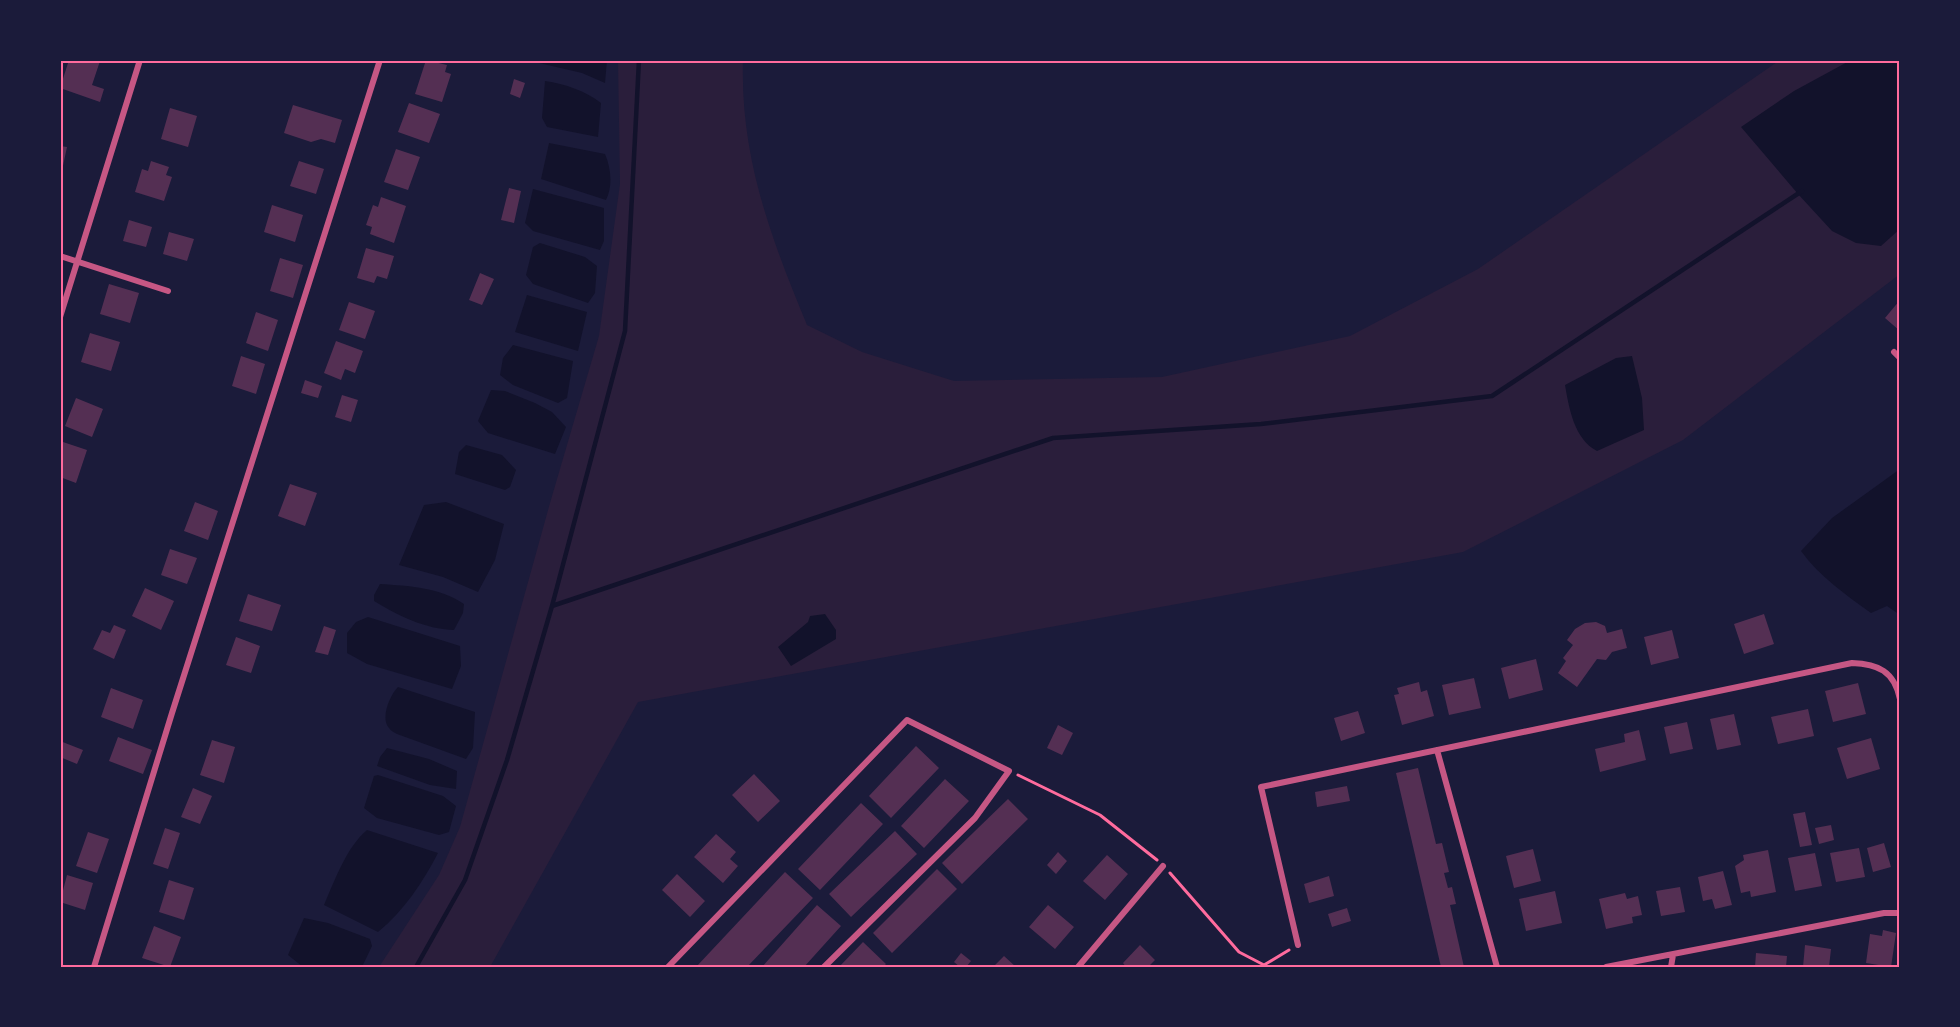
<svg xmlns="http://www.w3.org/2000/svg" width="1960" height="1027" font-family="'IBM Plex Sans',sans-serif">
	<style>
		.green { fill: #2a1e3b }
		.water { fill: #12122b }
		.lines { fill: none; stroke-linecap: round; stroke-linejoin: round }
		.stream { stroke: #12122b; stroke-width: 4.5 }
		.building { fill: #542f53 }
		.path { stroke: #ff6b9d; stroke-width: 3 }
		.minor { stroke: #c65784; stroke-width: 6 }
		.neatline { fill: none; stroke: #ff6b9d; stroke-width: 2 }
	</style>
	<rect width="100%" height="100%" fill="#1b1b3a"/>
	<path class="green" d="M618,60H743C740,157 771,238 807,325L862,352L954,381L1162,377L1350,336L1478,269L1780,60H1900V274L1683,440L1463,552L638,702L490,967H379L439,875L460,827L550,503L599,336L620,184Z"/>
	<path class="water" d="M540,60H607L605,83L582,73L539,63Z
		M1851,60H1900V229L1881,246L1856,243L1832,231L1798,194L1741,127L1794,91Z
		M545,81C565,84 586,91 601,103L598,137L547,127L542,118Z
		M549,143L605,154C611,168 613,186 606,200L541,179Z
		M533,189L604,208V241L600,250L533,231L525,223Z
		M540,243L585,257L597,266L595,293L588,303L533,284L526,275L533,247Z
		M527,295L587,312L578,351L515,332Z
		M513,345L573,361L567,398L558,403L513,385L500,375L503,358Z
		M1632,356L1642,398L1644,430L1597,451C1574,439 1569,408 1565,385L1616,358Z
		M491,390L505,391L535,403L552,412L566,427L555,454L488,433L478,421Z
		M466,445L502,455L516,470L510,487L505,490L455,474L459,452Z
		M1900,469V615L1887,606L1871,613C1846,595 1820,577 1801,551L1832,518Z
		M446,502L504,524L495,560L478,592L443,577L399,565L424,505Z
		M380,584C409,586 439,587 464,604L463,613L454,630C425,629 399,616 374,601V595Z
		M825,614L836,630V639L791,666L778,647L808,622L810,616Z
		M368,617L460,646L461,666L452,689L367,664L347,653V633L356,622Z
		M398,687L475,712L473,748L466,759L397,734C394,732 391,731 389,728C380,718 390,695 398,687Z
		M387,748L429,759L457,771L456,789L430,785L377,766L380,757Z
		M378,775L443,796L456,806L449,832L439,835L377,818L364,808L374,776Z
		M367,830L438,853C423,882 403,912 378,932L324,905C335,880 346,848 367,830Z
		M304,918L328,923L370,939L372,946L362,967H303L288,955Z"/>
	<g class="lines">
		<path class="stream" d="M552,606L1053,438L1261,424L1492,396L1802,191
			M416,967L465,880L507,760L552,606L625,331L639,60"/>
	</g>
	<path class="building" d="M69,60L100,61L92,85L104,89L100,102L60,88Z
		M426,60L447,65L445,72L451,74L442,102L415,94Z
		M514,79L525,83L520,98L510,94Z
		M409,103L440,114L429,143L398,132Z
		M293,105L342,120L335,143L321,139L311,142L284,133Z
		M170,108L197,116L188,147L161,139Z
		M60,146L67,147L61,175H60Z
		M396,149L420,157L408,190L384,182Z
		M151,161L169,167L166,175L172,177L164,201L135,192L142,169L148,171Z
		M299,161L324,169L316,194L290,186Z
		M509,188L521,191L514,223L501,220Z
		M381,197L406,206L394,243L370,234L372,227L366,225L373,205L378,207Z
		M272,205L303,215L295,242L264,232Z
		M129,220L152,227L146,247L123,241Z
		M169,232L194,239L187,261L163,254Z
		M366,248L394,256L387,279L377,276L374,283L357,278Z
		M280,258L303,265L293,298L270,291Z
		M480,273L494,279L482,305L469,300Z
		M109,284L139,293L130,323L100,314Z
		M1900,300V331L1885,318Z
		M349,302L375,311L365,339L339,330Z
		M256,312L278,320L268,351L246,343Z
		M90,333L120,342L111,371L81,362Z
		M336,341L363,351L355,373L345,369L341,380L324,373Z
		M241,356L265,364L256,394L232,386Z
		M305,380L322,386L318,398L301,393Z
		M342,395L358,400L351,422L335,417Z
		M76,398L103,409L92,437L65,426Z
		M60,441L87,450L76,483L60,477Z
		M290,484L317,493L305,526L278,516Z
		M195,502L218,511L208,540L184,531Z
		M170,549L197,558L187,584L161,575Z
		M145,588L174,601L161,630L132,616Z
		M248,594L281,605L272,631L239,621Z
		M1764,614L1774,644L1744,654L1734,624Z
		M1596,622L1605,626L1607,633L1622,629L1627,648L1612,652L1606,660L1597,659L1577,687L1558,673L1566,661L1563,658L1573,645L1567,640L1575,629L1585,623Z
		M114,625L126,630L114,659L93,649L102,630L110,633Z
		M324,626L336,630L328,655L315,652Z
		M1672,630L1679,658L1651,665L1644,637Z
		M236,637L260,646L251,673L226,665Z
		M1536,659L1543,690L1509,699L1501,668Z
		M1474,678L1481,708L1449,715L1442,685Z
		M1419,682L1421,692L1427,690L1434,716L1402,725L1394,695L1399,694L1397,688Z
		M1858,683L1866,714L1833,722L1825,691Z
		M111,688L143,700L133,729L101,717Z
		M1808,709L1814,736L1778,744L1771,717Z
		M1358,711L1365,733L1341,741L1334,718Z
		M1734,714L1741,745L1717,750L1710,719Z
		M1687,722L1693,749L1670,754L1664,727Z
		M1058,725L1073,733L1062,755L1047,748Z
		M1639,730L1646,760L1600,772L1595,749L1625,742L1624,734Z
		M118,737L152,750L143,774L109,761Z
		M1871,738L1880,769L1847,779L1837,748Z
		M212,740L235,747L224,783L200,775Z
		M60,741L83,750L77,764L60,757Z
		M916,746L939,768L891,818L869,796Z
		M1418,768L1436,844L1442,843L1449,872L1444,873L1448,888L1452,887L1456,904L1450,905L1464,967H1441L1396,773Z
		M754,774L780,801L758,822L732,795Z
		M945,779L969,801L924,848L901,826Z
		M1347,786L1350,801L1317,807L1315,792Z
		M193,788L212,796L200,824L181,817Z
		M1008,799L1028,819L962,884L942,863Z
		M861,803L883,824L820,890L798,869Z
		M1805,812L1812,845L1800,847L1793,814Z
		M1831,825L1834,840L1819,844L1815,828Z
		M165,828L180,833L168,869L153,864Z
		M895,831L917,854L851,917L829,894Z
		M88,832L109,839L97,873L76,866Z
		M716,834L736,852L730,859L738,866L723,883L694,857Z
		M1884,843L1891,867L1873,872L1867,848Z
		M1859,848L1865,877L1836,882L1830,853Z
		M1533,849L1541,881L1514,888L1506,856Z
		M1768,850L1776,892L1751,897L1750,891L1741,893L1735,866L1744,860L1743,855Z
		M1058,852L1067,861L1056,874L1047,865Z
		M1815,853L1822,886L1795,891L1788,858Z
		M1107,855L1128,874L1105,900L1083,881Z
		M937,869L957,889L892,953L873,933Z
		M1723,871L1732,905L1715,909L1712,899L1703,901L1698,877Z
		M785,872L813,898L747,967H696Z
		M677,874L705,901L690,917L662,890Z
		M67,875L93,883L85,910L60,902Z
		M1329,876L1334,896L1309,903L1304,884Z
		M169,880L194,888L184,920L159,912Z
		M1680,887L1685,912L1661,916L1656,891Z
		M1555,891L1562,923L1526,931L1519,899Z
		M1625,893L1627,899L1638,896L1642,915L1632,917L1633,923L1606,929L1599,899Z
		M817,905L841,926L804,967H762Z
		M1048,905L1074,927L1055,949L1029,927Z
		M1347,908L1351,921L1332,927L1328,914Z
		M154,926L181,937L170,967L142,958Z
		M1883,930L1896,933L1891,967L1866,963L1870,934L1882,936Z
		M863,942L886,964L883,967H839Z
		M1140,945L1155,960L1148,967H1126L1123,963Z
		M1805,945L1831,949L1829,967H1803Z
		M961,953L971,961L966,967H960L954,962Z
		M1756,953L1787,956L1786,967H1755Z
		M1004,956L1016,967H993Z"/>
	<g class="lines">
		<path class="path" d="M1018,775L1100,815L1157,860
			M1170,873L1239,952L1264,965L1289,950"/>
		<path class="minor" d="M60,256L168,291
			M60,317L140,60
			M1894,352L1900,358
			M1437,750L1497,967
			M1298,945L1261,787L1852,663C1878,664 1894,671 1900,699
			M94,967L172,713L380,60
			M668,967L907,720L1009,771L975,818L824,967
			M1078,967L1163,866
			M1606,967L1884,913H1900
			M1671,967L1673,955"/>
	</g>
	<rect width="1960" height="1027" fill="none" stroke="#1b1b3a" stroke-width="123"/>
	<rect x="62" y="62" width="1836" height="904" class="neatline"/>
</svg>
